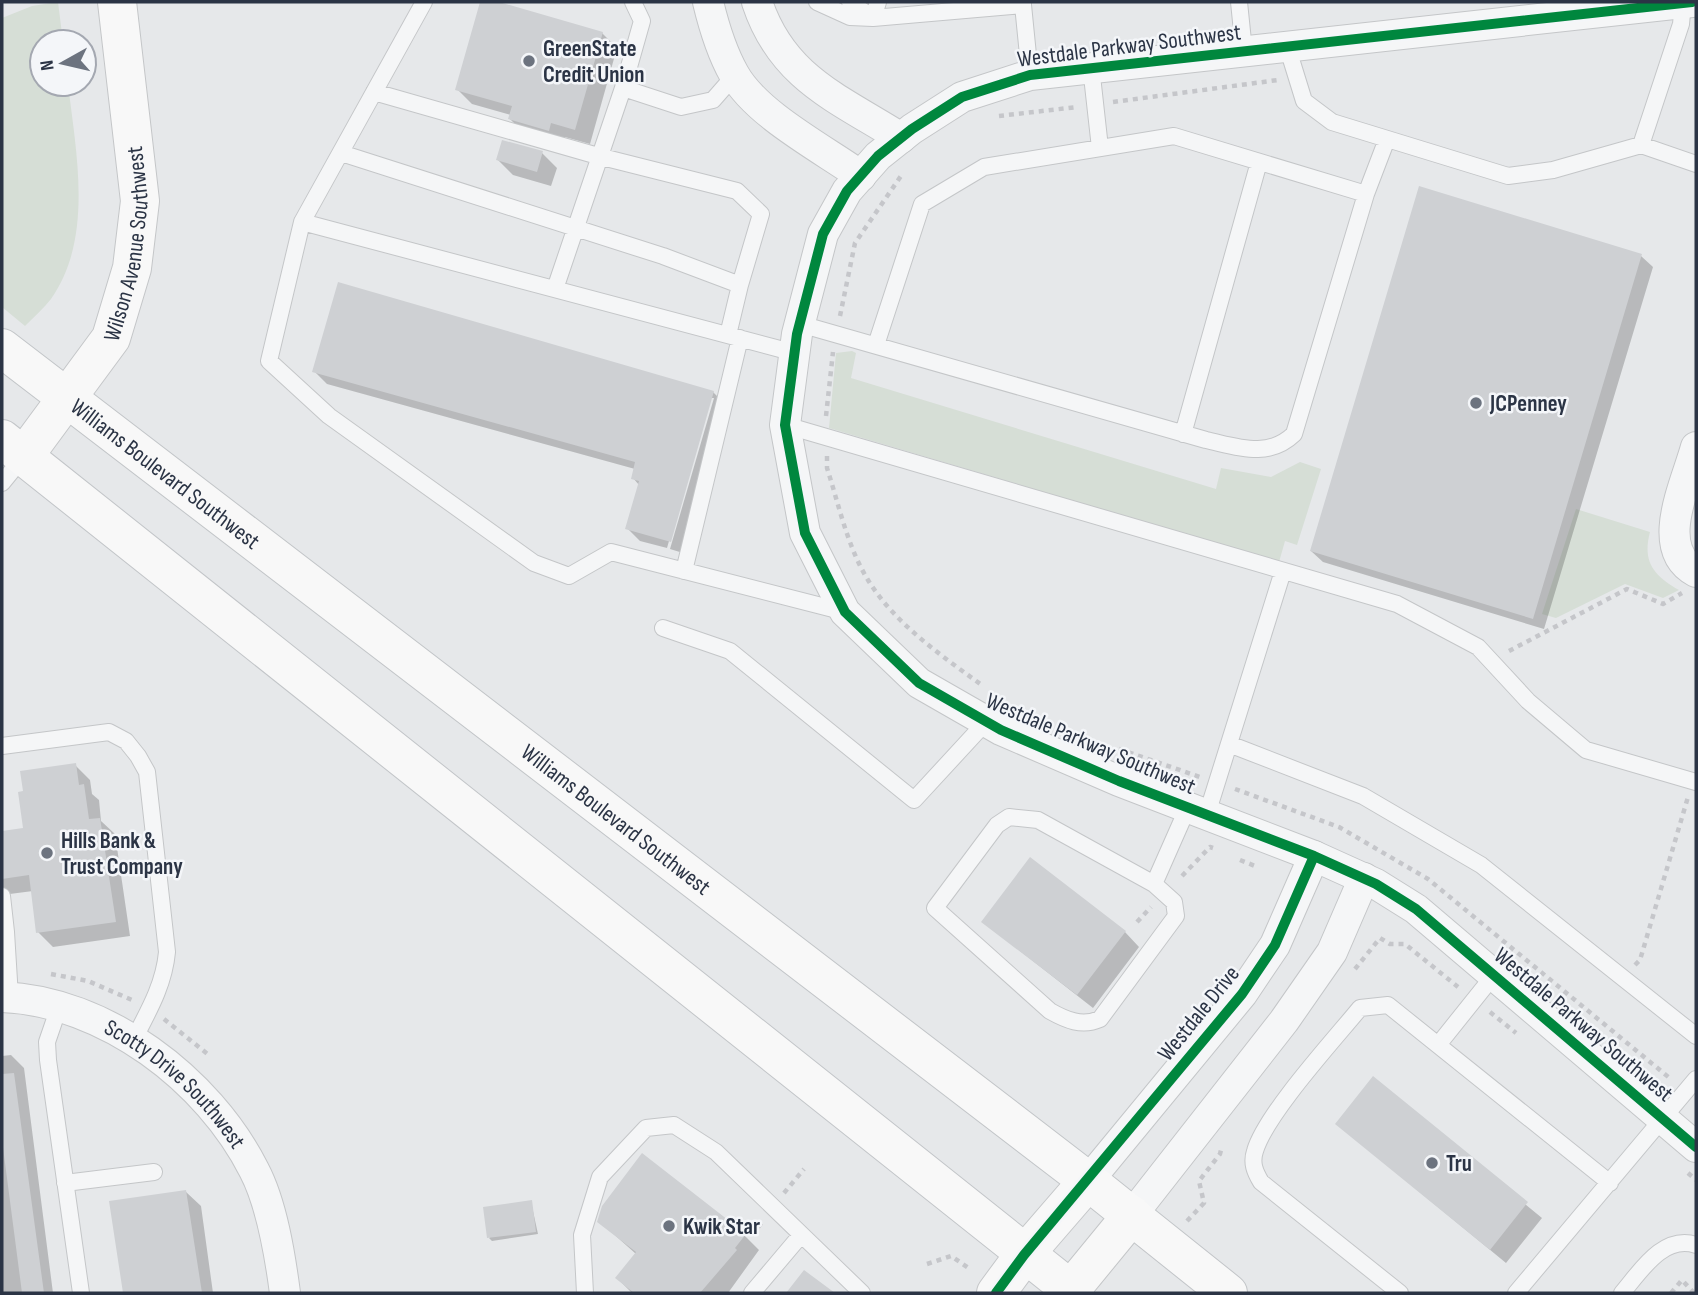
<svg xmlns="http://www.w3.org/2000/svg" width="1698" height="1295" font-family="'Sofia Sans Condensed',sans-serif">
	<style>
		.green { fill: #d6ded6 }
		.shadow { fill: #0003 }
		.building { fill: #ced0d3 }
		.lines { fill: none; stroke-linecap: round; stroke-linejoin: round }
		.lane-casing { stroke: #c4c6c8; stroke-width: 18 }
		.street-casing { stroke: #c4c6c8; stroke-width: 32 }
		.secondary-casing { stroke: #c4c6c8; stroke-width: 40 }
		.primary-casing { stroke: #c2c5c8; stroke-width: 40 }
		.path { stroke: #c5c6ca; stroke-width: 4.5; stroke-dasharray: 5 5; stroke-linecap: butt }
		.lane { stroke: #f5f6f7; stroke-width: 16 }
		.street { stroke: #f5f6f7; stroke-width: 30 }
		.secondary { stroke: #f8f8f8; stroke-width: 38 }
		.primary { stroke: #f8f8f8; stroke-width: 38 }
		.cycleway-casing { stroke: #f4f6f9; stroke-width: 15 }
		.cycleway { stroke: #00873e; stroke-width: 10 }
		.poi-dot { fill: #6c737f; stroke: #f4f6f9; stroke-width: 2.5 }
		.labels { text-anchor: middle; stroke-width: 5; stroke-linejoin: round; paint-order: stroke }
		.street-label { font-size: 23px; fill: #2b3445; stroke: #f4f6f9 }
		.poi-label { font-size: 23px; font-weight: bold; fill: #2b3445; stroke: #f4f6f9; text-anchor: start }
	</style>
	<rect width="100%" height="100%" fill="#e6e8ea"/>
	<path class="green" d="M58,2L63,42H42V84H68C76,152 94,238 51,299C44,308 34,317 25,326L2,307V18L32,6Z
		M852,351L856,353L851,378L1216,489L1221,468L1271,477L1300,462L1321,469L1297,545L1285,541L1279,562L829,428L836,353Z
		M1576,509L1650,532C1642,562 1654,576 1679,590L1663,598L1625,584L1556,618L1542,614Z"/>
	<path class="shadow" d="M482,2H493L602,33L617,48L590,144L565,137L563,145L525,134L510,119L511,115L472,104L457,89Z
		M542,153L557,168L551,186L513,175L498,160Z
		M1421,189L1641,256L1653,267L1544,629L1323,562L1311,551Z
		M314,371L713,392L726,405L683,553L670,549L714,398H710L667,548L640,541L627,528L639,485L633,478L635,469L327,384Z
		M75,765L90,780L92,794L99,800L101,821L115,834L130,936L53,947L38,932L33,891L2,895V833L25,830Z
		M983,922L1125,932L1139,947L1093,1008Z
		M11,1055L24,1068L53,1293H2V1056Z
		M1373,1079L1542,1218L1506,1263L1337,1124Z
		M186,1192L201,1206L213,1293H124L111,1202Z
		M531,1202L538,1234L492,1241L489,1238Z
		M599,1221L745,1236L759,1250L728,1293H632L617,1278L636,1254Z"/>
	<path class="building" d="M480,2H499L603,32L575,130L551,123L549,131L508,119L512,106L455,90Z
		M502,140L543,151L537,172L496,160Z
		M1419,186L1642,254L1533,619L1310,551Z
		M338,282L714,391L671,542L625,529L639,481L631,479L635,462L312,372Z
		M76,763L79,785L84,784L89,819L100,818L116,922L36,933L29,875L2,879V831L23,828L18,792L23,791L20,771Z
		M1030,857L1126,931L1077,995L981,922Z
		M14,1073L44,1293H22L2,1140V1074Z
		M1373,1076L1528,1202L1490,1250L1335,1124Z
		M642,1153L746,1234L735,1248L737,1250L700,1293H634L615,1278L636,1252L597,1222L602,1206Z
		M186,1190L202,1293H123L109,1201Z
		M532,1200L536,1232L487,1238L483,1207Z
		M804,1270L835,1293H786Z"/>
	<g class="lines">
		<defs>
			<path id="lane" d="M424,2L302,222L269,361L329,416L534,563L569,576L611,552L845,612
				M633,2L642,21L623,88L681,107L713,100L734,76
				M817,2L850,17L873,18
				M850,2L873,18
				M878,2L873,18L1023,5V2
				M1239,2L1244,51
				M1023,5L1030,75
				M1287,46L1304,101L1332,122L1508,176L1553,170L1641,145L1696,164
				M1091,67L1100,148
				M374,92L598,156L737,191L761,214L740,285
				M1641,145L1681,24L1683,3
				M341,153L663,256L740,285L728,335
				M1366,194L1387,139
				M302,222L795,353
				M555,289L623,88
				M800,324L1206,440C1238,447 1268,459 1294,434L1366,194L1174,136L984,167L922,204L876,345
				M785,425L1397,604L1478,647L1528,701L1586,750L1696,782
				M1183,434L1259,162
				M2,483L24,456
				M684,571L740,338
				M663,628L730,651L914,800L985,723
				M1229,744L1363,796L1481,865L1696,1036
				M2,746L109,732L126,741L138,756L147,772L167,952C164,985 148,1012 133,1041
				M1207,814L1283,571
				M1154,884L1038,820L1009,817L997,825L935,908L1050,1011C1066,1020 1082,1027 1100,1019L1176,916L1174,902L1154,884L1188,807
				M2,896L6,932
				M2,924L6,932L10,997
				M59,1007L47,1042L48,1060L81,1293
				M1438,1045L1494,975
				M65,1183L154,1172
				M585,1293L582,1235L600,1177L646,1128L674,1125L716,1152L862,1293
				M752,1293L801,1235
				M1400,1293L1261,1182C1255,1172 1251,1163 1255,1151C1266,1114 1333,1041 1360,1008L1388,1005L1610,1183
				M1516,1293L1696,1079
				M1622,1293C1640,1272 1663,1234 1696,1245"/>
			<g id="street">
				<path d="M708,2C714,27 721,51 734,74C756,114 823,149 861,176"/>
				<path d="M757,2C782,78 838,98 901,138"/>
				<path d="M1692,2L1030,75L962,97L912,129L878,156L847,191L823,234L797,334L785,425L805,533L845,612L919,683L1001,730L1119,781L1314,856L1376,884L1416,909L1696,1147"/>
				<path d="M1696,447C1686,484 1653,549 1696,572"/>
				<path id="s1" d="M2,997C105,1001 208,1079 254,1170C272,1204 280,1255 285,1293"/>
				<path d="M1088,1181L1242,994L1275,945L1314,856"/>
				<path d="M1132,1215L1284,1021L1332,952L1364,878"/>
			</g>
			<g id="secondary">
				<path id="s2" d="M24,456L111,338L132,268L140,201L117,2"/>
				<path d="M996,1293L1024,1255L1088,1181"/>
				<path d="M1068,1293L1132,1215"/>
			</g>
			<g id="primary">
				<path id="s3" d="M2,348L1088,1181L1228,1293"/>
				<path d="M2,439L1075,1293"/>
			</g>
		</defs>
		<use href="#lane" class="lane-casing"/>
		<use href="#street" class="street-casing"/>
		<use href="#secondary" class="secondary-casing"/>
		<use href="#primary" class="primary-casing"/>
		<path class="path" d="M1113,102L1278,80
			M999,116L1077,107
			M840,316L855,243L903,173
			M826,416L833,352
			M827,456V468C839,505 847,546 868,580C895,624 942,656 983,686
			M1509,651L1627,589L1663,604L1682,593
			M1119,749L1200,777
			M1235,789L1339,827L1428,879L1672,1080
			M1240,860L1255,866
			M1182,876L1210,847L1213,848
			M1137,922L1151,907
			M1635,965L1640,960L1688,797
			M1355,969L1380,938L1390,944H1405L1458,987
			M51,974L88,981L132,1000
			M1490,1012L1516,1033
			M164,1019L210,1056
			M1688,1173L1696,1180
			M784,1193L804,1169
			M1187,1221L1204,1203L1199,1181L1220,1154L1222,1146
			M752,1235L762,1222
			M927,1264L951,1256L970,1269
			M1671,1293L1682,1280L1694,1293"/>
		<use href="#lane" class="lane"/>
		<use href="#street" class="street"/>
		<use href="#secondary" class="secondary"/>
		<use href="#primary" class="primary"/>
		<defs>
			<path id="cycleway" d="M1692,2L1030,75L962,97L912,129L878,156L847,191L823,234L797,334L785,425L805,533L845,612L919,683L1001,730L1119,781L1314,856L1376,884L1416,909L1696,1147
				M996,1293L1024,1255L1242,994L1275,945L1314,856"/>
		</defs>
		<use href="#cycleway" class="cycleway-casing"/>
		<use href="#cycleway" class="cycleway"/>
	</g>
	<g class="poi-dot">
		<circle cx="529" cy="61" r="7"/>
		<circle cx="1476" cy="403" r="7"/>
		<circle cx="47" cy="853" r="7"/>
		<circle cx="1432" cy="1163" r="7"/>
		<circle cx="669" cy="1226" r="7"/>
	</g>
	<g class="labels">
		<g class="street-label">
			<text transform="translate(1129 45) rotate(-7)" y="8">Westdale Parkway Southwest</text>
			<text dy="8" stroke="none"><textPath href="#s2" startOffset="243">Wilson Avenue Southwest</textPath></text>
			<text dy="8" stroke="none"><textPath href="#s3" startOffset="206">Williams Boulevard Southwest</textPath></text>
			<text transform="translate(1091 743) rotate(23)" y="8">Westdale Parkway Southwest</text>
			<text dy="8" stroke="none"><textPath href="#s3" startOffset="774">Williams Boulevard Southwest</textPath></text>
			<text transform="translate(1198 1013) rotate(-51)" y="8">Westdale Drive</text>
			<text transform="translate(1584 1024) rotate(40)" y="8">Westdale Parkway Southwest</text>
			<text dy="8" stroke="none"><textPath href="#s1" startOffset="200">Scotty Drive Southwest</textPath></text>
		</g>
		<g class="poi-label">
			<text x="543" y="56">GreenState<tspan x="543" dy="26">Credit Union</tspan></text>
			<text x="1490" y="411">JCPenney</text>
			<text x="61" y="848">Hills Bank &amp;<tspan x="61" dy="26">Trust Company</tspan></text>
			<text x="1446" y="1171">Tru</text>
			<text x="683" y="1234">Kwik Star</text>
		</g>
	</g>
	<rect width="1698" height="1295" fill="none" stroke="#2b3445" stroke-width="7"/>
	<g transform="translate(63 63) rotate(262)"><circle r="33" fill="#f4f6f9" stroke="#a4a8b1" stroke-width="2"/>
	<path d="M0-5L12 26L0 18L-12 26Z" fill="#6c737f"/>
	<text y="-10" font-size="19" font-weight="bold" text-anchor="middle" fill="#2b3445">N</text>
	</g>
</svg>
